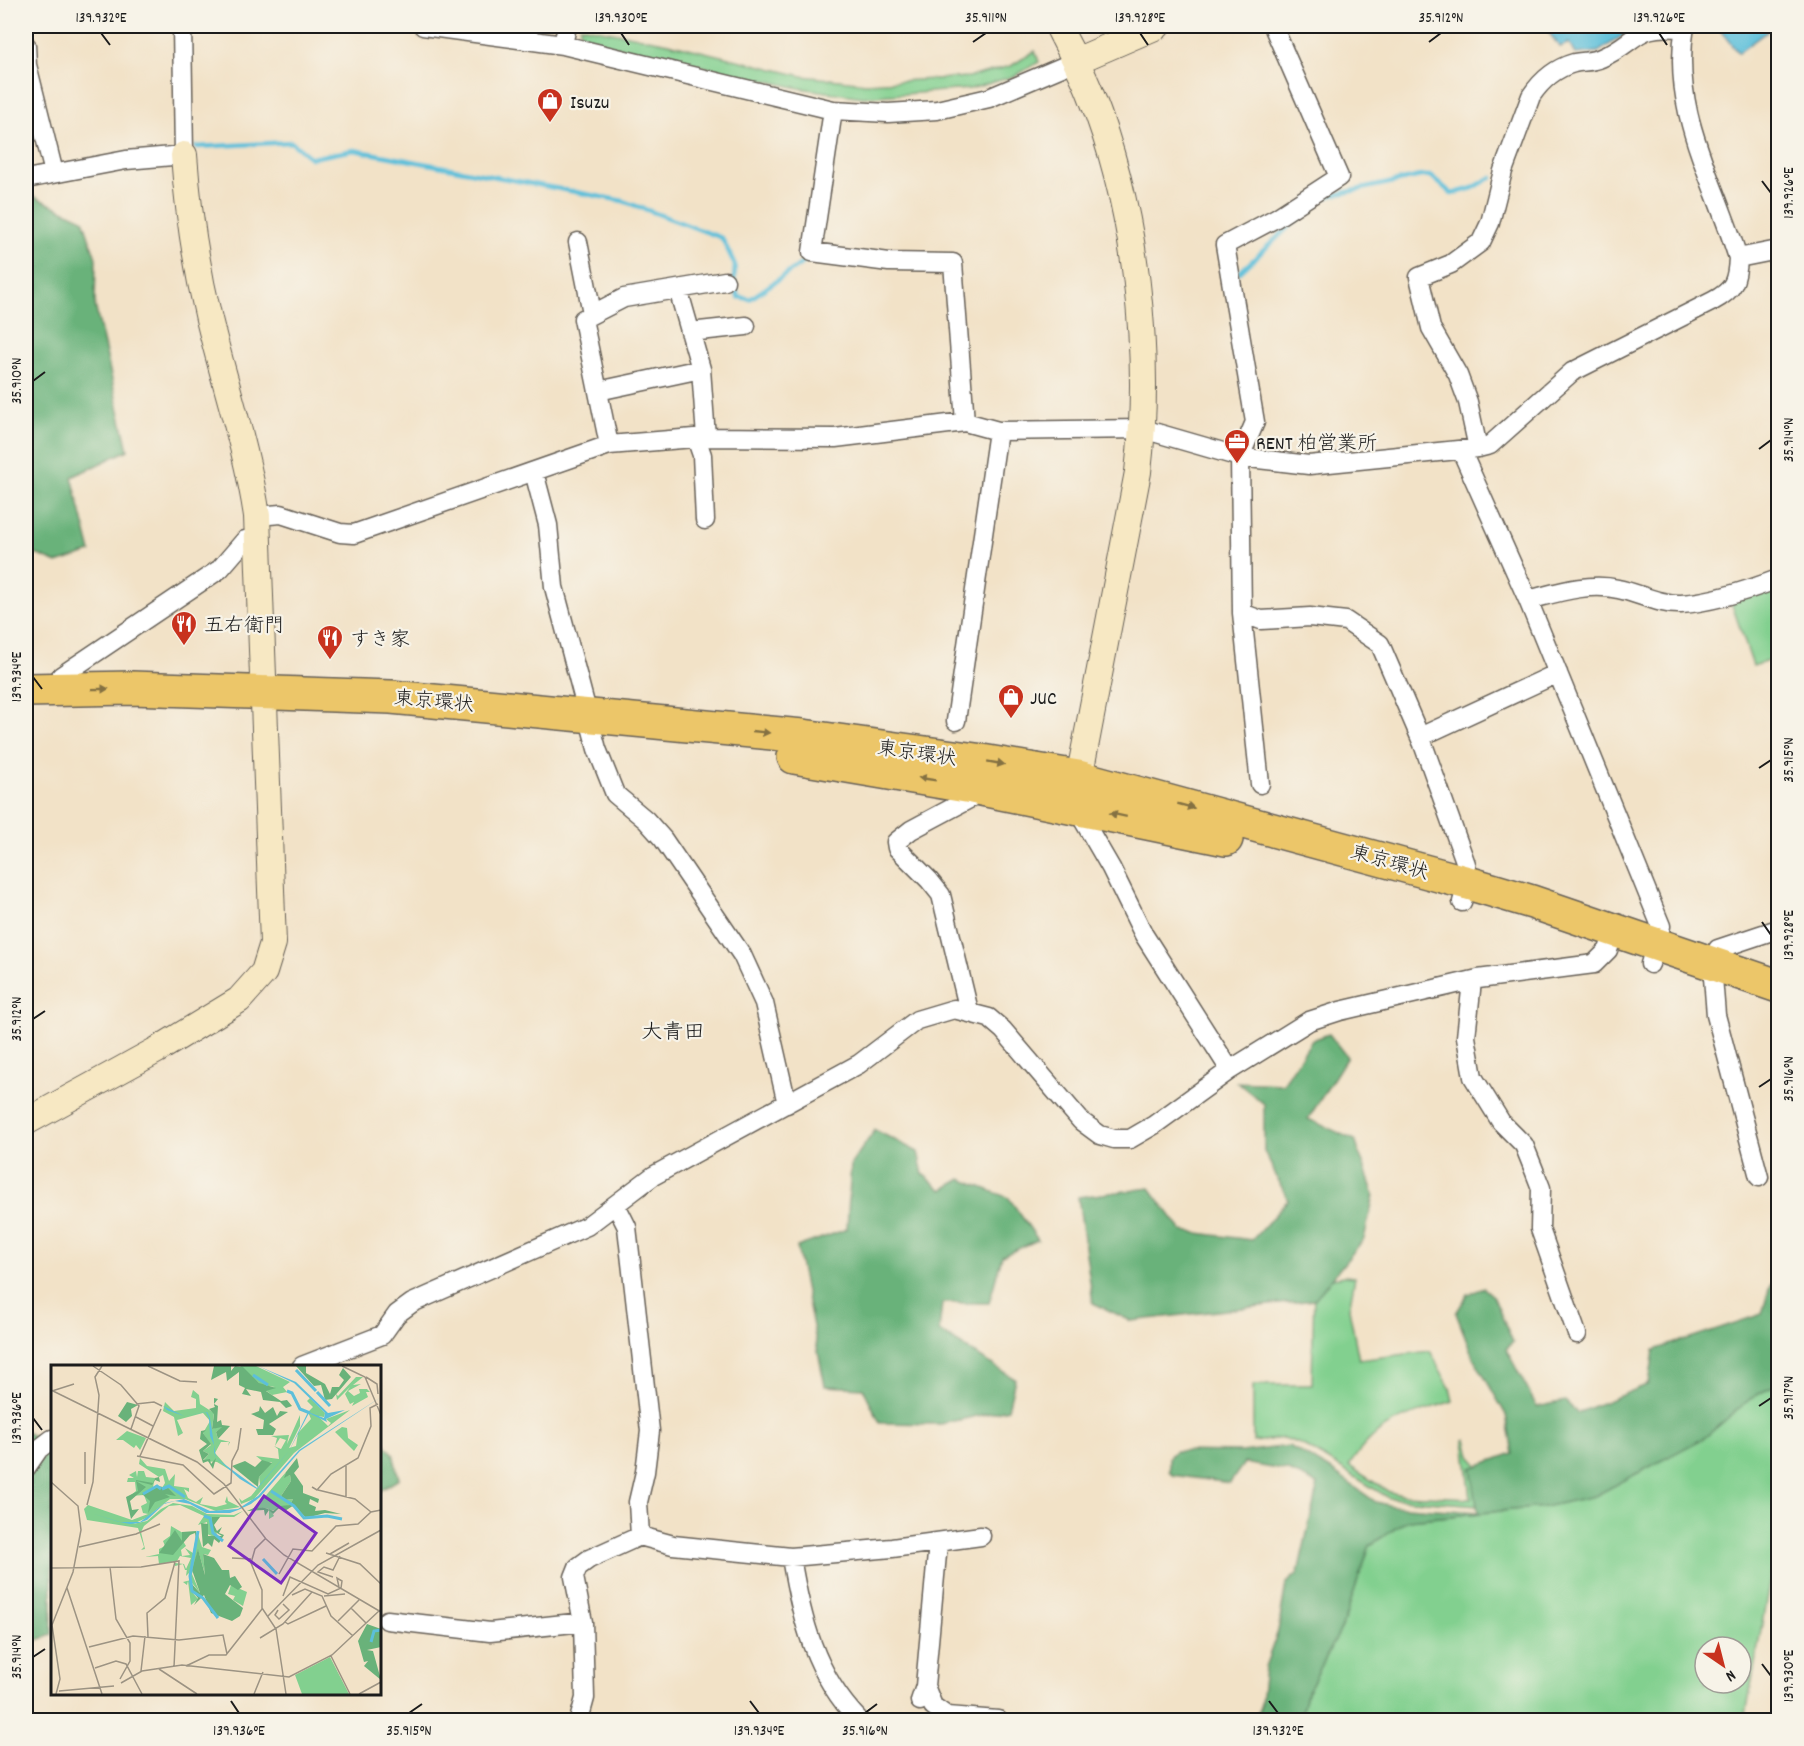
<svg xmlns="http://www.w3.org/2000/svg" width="1804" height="1746" font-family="Dekko,'Klee One',sans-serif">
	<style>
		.green { fill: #82d08f; stroke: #4f7656; stroke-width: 1.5; fill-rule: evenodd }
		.forest { fill: #69b27a; stroke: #42674b; stroke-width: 1.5 }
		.water { fill: #5cbfda; stroke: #3c6e7b; stroke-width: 1.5 }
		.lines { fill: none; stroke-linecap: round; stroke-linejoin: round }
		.stream { stroke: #5cbfda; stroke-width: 4.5 }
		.street-casing { stroke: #676158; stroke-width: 21 }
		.secondary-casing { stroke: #676158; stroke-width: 28 }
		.highway-casing { stroke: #676158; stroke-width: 36 }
		.street { stroke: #fff; stroke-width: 18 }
		.secondary { stroke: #f7e8c3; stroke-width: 26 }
		.highway { stroke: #ecc669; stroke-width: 33 }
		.oneway { fill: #847142 }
		.ticks { fill: none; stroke: #1c1c1c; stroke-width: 2 }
		.labels { text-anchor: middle; stroke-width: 4.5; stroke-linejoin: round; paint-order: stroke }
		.poi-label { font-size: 20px; fill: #1c1c1c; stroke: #f7f3e8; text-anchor: start }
		.street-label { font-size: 20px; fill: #1c1c1c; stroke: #f7f3e8 }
		.neighbourhood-label { font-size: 21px; fill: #1c1c1c; stroke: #f7f3e8 }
		.inset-river { fill: none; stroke: #5cbfda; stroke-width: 3 }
		.inset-road { fill: none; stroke: #9c9383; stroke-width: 1.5 }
		.view { fill: #7b2cbf; fill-opacity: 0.15; stroke: #7b2cbf; stroke-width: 3 }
		.inset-edge { fill: none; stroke: #1c1c1c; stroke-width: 3 }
		.neatline { fill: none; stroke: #1c1c1c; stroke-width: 2 }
		.ticks-label { font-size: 15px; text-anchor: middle; fill: #1c1c1c }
	</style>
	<rect width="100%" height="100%" fill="#f7f3e8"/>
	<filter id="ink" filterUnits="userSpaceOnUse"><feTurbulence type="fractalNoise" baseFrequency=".0167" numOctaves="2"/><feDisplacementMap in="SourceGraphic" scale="12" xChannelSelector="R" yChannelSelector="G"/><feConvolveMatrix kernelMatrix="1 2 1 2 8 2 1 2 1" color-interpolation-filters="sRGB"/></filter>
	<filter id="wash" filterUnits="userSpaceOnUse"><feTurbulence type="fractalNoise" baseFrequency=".008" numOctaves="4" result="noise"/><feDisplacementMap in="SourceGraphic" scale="24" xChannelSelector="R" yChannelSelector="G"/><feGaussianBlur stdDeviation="1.35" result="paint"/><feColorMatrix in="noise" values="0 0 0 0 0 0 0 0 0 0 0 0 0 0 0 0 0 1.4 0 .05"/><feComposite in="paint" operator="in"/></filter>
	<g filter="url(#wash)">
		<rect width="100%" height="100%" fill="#f2e2c7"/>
		<path class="green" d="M580,26L664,42L802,76L866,83L969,77L1011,66L1035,51L1039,62L1015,76L970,89L863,97L799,88L581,39Z
			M1778,586V681L1771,660L1753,666L1730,599Z
			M1344,1276L1355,1277L1349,1309L1359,1360L1430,1351L1450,1388L1453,1401C1404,1418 1379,1419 1349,1466L1389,1492L1402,1495L1471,1498L1464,1440L1466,1439L1470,1456L1479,1466L1471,1468L1478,1505L1389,1498L1303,1445L1284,1438L1253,1442V1385H1312L1314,1286L1327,1279Z
			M1778,1383V1534L1745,1720H1300L1305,1697L1342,1627L1369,1546L1408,1520L1544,1507L1652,1464L1704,1438L1750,1399ZM1705,1647H1741V1683H1705Z"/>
		<path class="forest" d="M26,193L83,219L96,258L95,305L128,450L72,477L91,552L57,563L26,550Z
			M1329,1034L1347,1057L1308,1119L1355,1140L1374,1195L1364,1239L1314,1300L1131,1321L1093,1303L1078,1197L1150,1188L1182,1231L1252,1240L1288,1200L1264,1151V1104L1237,1082L1283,1084L1312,1040Z
			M875,1130L918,1152L923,1174L942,1190L961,1179L1009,1198L1038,1240L1002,1256L989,1303H942L939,1331L1015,1379L1008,1409L941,1424L880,1423L863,1388L825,1386L797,1247L847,1229L851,1164Z
			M1778,1278V1383L1750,1399L1704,1438L1595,1496L1544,1507L1408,1520L1370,1545L1342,1627L1305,1697L1300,1720H1255L1261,1704L1265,1667L1278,1631L1286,1584L1298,1573L1318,1484L1289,1471L1244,1463L1230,1483L1172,1475L1169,1471V1457L1175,1451L1242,1452L1289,1446L1329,1469L1376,1502L1392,1506L1478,1512L1471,1468L1513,1453L1506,1415L1473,1357L1456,1313L1468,1294L1484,1288L1493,1296L1513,1342L1506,1349L1537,1407L1565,1401L1578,1413L1649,1384L1654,1350L1762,1314L1770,1286Z
			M26,1432L52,1448V1635L26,1644Z
			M380,1439L393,1453L399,1479L380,1491Z"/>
		<path class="water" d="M1544,26H1637L1598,52L1576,54L1569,43L1560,47Z
			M1717,26H1774L1738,53Z"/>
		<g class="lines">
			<path class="stream" d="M196,147L291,142L311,158L354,150L623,201L722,238L735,265L734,280L738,297L750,299L811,257
				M1240,272L1320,198L1421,176H1431L1452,194L1473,188L1492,177"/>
		</g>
	</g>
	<g filter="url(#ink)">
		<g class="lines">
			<defs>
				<path id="street" d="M423,26L563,45L833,110L888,113L937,110L989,98L1076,61
					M26,45L27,65L54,173
					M563,45L567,26
					M833,110L812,252L889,262L953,263L965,422
					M26,179L126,160L184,155L182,26
					M578,242L592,313
					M1738,258L1778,250
					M678,289L701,369L706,437
					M690,332L746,326
					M598,391L701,369
					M696,438L702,455L705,520
					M609,445L583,319L624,298L725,281
					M1478,448L1468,402L1458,375L1431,328L1419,277L1451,264L1481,242L1490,223L1503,171L1531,96C1541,81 1556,68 1574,63C1583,61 1593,62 1601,58C1640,41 1634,22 1684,29
					M1461,450L1528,600L1661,926L1650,964
					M534,472L548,525L554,587L597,749L615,794L646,820L663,839L742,955L764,1003L787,1104
					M257,516L281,514L340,533L354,534L609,445L706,437L835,438L965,422L998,431L1143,429L1240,457L1309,465L1478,448L1490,445L1572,372L1713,301C1734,290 1737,281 1738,258C1714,179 1670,111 1685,26
					M1528,600C1556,593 1589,582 1618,589C1639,593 1659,605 1681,604C1712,602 1749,590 1778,579
					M1242,613L1261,620L1310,617L1346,621L1380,644L1423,744L1466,864L1468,883L1462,902
					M62,689L61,676L220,569L245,540L258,539
					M956,721L998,431
					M1420,737L1558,673
					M1260,784L1242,613L1240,457L1255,422L1225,245L1276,218L1339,177L1273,26
					M1075,806L1111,868L1144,935L1230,1070
					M1472,981L1466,1037L1473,1077L1501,1122L1524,1145L1534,1170L1541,1188L1540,1229L1577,1334
					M969,1011L941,895L929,880L897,848L896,842L911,830L969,799L972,787
					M1759,1177L1716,1015L1712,965L1718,949L1778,929
					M616,1205L627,1227L650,1431L645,1472L638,1502L640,1536
					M302,1366L382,1335L397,1314L412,1303L587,1226L653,1176L859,1064L917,1020L954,1009L989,1018L1003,1030L1081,1121L1100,1135L1114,1139H1130L1154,1125L1230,1070L1309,1021L1340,1011L1478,979L1594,964L1608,950L1615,930
					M26,1468L39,1449L52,1439
					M791,1557C801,1618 815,1675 859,1720
					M387,1620L490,1632L583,1622
					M925,1686L933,1706L947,1716L998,1720
					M920,1701L925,1686L938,1543
					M579,1720L585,1698L583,1622L574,1577L578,1567L589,1559L640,1536L673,1545L791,1557L892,1548L981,1536"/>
				<path id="secondary" d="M1058,26C1069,49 1082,71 1091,95C1136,208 1152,352 1138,472L1076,794
					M1076,61L1157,26
					M26,1122L157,1050L239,1000L264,972L273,943L257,516C247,449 225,385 209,319C196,265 188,211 184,155"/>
				<path id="highway" d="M26,690L132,688L391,697L803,736L976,760L1078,777L1468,883L1532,902L1778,986
					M794,757L972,787L1226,839"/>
			</defs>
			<use href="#street" class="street-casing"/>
			<use href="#secondary" class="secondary-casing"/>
			<use href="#highway" class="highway-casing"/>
			<use href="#street" class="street"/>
			<use href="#secondary" class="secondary"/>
			<use href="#highway" class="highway"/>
		</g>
		<defs><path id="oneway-solid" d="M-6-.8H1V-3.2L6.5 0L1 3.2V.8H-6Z" transform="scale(1.5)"/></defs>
		<g class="oneway">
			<use href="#oneway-solid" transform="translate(100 689) rotate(-1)"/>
			<use href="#oneway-solid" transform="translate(761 732) rotate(6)"/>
			<use href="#oneway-solid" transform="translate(996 763) rotate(10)"/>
			<use href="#oneway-solid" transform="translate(927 779) rotate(-171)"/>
			<use href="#oneway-solid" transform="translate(1186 806) rotate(15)"/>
			<use href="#oneway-solid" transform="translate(1118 815) rotate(-168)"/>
		</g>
	</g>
	<path class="ticks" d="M101,33L110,45M621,33L629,45M1140,33L1148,45M1659,33L1667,45M973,42L986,33M1429,42L1441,33M1762,181L1771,193M33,381L45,372M1759,449L1771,440M33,677L42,689M1759,768L1771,760M1762,922L1771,935M33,1019L45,1011M1759,1087L1771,1079M1759,1406L1771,1398M33,1418L42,1430M33,1657L45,1649M1762,1664L1771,1676M231,1701L239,1713M750,1701L759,1713M1269,1701L1278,1713M409,1713L422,1704M865,1713L877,1704"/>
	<defs>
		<symbol id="shop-pin" viewBox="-11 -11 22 30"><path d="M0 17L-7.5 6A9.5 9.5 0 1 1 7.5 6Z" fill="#c8321e" stroke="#f7f3e8"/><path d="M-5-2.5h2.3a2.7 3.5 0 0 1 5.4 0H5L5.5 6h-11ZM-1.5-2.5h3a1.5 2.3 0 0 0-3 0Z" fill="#fff"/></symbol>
		<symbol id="office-pin" viewBox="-11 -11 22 30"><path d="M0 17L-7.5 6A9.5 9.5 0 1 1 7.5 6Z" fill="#c8321e" stroke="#f7f3e8"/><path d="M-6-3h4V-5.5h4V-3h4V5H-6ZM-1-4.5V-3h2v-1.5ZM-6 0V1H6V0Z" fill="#fff"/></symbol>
		<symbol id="restaurant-pin" viewBox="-11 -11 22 30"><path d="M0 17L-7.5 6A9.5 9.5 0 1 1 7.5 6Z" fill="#c8321e" stroke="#f7f3e8"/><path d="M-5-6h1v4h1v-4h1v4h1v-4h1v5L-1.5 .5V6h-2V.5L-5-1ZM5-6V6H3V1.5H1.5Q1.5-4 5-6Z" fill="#fff"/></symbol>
	</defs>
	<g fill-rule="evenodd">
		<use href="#shop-pin" x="535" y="86" width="30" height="40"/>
		<use href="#office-pin" x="1222" y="427" width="30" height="40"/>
		<use href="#restaurant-pin" x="169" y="609" width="30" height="40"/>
		<use href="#restaurant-pin" x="315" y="623" width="30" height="40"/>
		<use href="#shop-pin" x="996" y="682" width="30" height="40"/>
	</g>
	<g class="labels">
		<g class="poi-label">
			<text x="570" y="108">Isuzu</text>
			<text x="1256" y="449">RENT 柏営業所</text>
			<text x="204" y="631">五右衛門</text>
			<text x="350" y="645">すき家</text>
			<text x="1030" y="704">JUC</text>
		</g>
		<g class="street-label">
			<text transform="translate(434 700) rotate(5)" y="7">東京環状</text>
			<text transform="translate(917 752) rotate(8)" y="7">東京環状</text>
			<text transform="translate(1390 861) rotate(16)" y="7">東京環状</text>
		</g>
		<g class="neighbourhood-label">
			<text x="673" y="1038">大青田</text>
		</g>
	</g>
	<g transform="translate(51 1365)">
		<rect width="330" height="330" fill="#f2e2c7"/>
		<path d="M189,1H205L239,17L232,22L236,27L221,30L214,25L224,22L210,20ZM305,12H312L302,20L310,19L297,26L303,31L309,28L308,24H316L319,27H315L317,32L301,41L303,37L299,39L294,29L299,22L286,35L285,29L287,31ZM142,25L148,30L149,39L163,48L161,64L170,61L172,62L165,67L167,74L179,77L177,81L178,77H170L164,88L179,105L166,97L152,96L158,89L152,86L160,80L152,68L159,56L152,48L126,55L132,68L127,71L123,52L112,46L114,37L123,46L145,43V34L140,32ZM259,33L274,48L273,52L267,51L277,61L280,58L275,54L299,45L243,88L203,134L190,139L188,133L191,136L200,131L209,120L208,112L221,97L214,98L205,91L228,94L227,84L223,81L230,84L235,75L229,73L224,81L226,73L220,71L238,70L236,79L249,50V61L238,83L245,81L247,68L260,54L257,47L262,42L256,36ZM291,62L296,63L297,73L307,80L303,86L284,67ZM76,66L95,73L89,85L85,80L83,83L72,75H65ZM89,93L96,101L114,104L118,116L124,109L123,121L138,123V127L133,124L137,133L145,137L152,132L149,139L165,142L176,139L174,137L176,131L177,136L189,142L165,146L134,134H119L95,153L82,159L96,156L110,144L122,138L141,141L156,149L183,150L192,146L183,152H161V164L166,168L163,172L156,169V157L147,160L153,151L129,140L118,141L93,161L90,167L94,184L90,185L93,182L87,163L36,155L33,144L37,140L81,155L97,149L92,148L90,141L96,138L93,130L79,131L85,126L84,117H76L77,113H83L78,110L85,106L86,112L87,106H93L95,112L104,113L102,122L111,123L114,118L112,110L108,112L88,99ZM235,107L234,112L239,110L240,116L230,131L234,135L242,134L239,140L220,146L223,151L218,154V144L205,142ZM120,161L132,168L142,167L132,176L135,181L130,185L131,191L139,190L134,183L142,188L146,166L151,182L160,185L157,190L152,189L154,209L147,185L141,209L149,228L141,218V227L147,234L140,240L137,216L136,220L132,217L140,215L139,207L135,211L136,204V205H134L132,199L124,201V198L133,199L135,204L140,193L129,191L126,196L108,199L107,191L94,192L108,189V184L114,181L112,176L119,171ZM180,220L196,227L192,241L182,235L184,231L177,229ZM279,292L298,329H251L244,310Z" fill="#82d08f"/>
		<path d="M163,1H180V6L184,1L192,2L208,18L225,23L215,26L230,36L236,35L241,41L235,43L229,37L212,35L210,27L195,24L200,31L191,29L194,23L188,20V7L176,16L175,7L160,15ZM233,1H255V8L274,19L279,29L281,22H288L293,15L288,10L292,3L300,12L281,34L274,35L270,20L263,21L245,1ZM163,33L167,34L163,39L167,41L166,57L170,55L171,60L179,61L167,74L165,67L171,62L161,64L163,49L158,44L164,42L163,40ZM76,37L87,40L80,44L81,51L75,57L67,51ZM209,41L214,48L222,42L226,51L229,46L237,47L218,59L225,64L222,70H207L205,64H212L213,55L200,49L208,46ZM155,65L152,68L160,79L152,86L158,89L152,95L159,94L160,99L165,93L162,104L157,96L152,98L148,85L156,79L149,74L150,66ZM246,93L248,102L243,108L252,121V128L268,134L267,138L259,134L258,139L265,142L264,146L274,145L290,149L274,148L255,153L243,140L234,146L228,143L222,149L225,152L218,145L214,151L213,145L196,146L205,142L214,143L222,146L229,141L239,140L242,134L234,135L230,131L240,116L239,110L233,113L235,107ZM211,95L221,98L208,112L207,122L181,101L194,96L204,102ZM108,112L109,117L104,115L101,120L85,116L95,122L79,136L81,145L88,144L80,154L75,132L87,126L85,115L102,118L104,113ZM107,121L117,123L125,131L114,129L119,132L104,137L97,148L99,136L91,129ZM161,152H169L163,160L166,166L171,162L168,168L173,170L168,178L163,174L161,182L157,178L152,182L150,158L157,159V171H171L161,165ZM124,165L131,176V167L145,166V174L144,168L139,170L122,190L108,188ZM147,184L154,210L152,189L163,193L171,205H178L179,213L184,211L191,222L187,225L179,220L174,229L192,243L189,251L181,256L160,248L153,230L143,240L147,233L142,227L140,218L149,228L141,205ZM316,259L330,264V282L316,285L322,286L330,315L313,301L317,296L313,297L307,276Z" fill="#69b27a"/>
		<path d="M207,1L245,17L277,48L294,45L275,54L276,57L258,48L238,86L206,124L204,123L189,114L165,93L163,87V80L159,71L158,53L155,47L133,51L116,45L112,41L133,51L156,47L159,53L165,93L206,123L238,86L257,47L273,53L274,48L243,18ZM330,32L249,86L209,132L200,139L187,145L179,148H155L139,139L124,136L113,139L96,155L88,158L79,159L69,157L43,149L0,161L43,149L68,157H89L114,138L133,134L159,146L187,144L207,131L248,85Z" fill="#5cbfda"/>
		<path class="inset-river" d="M245,5L265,26M202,10L217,20M236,26L241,28L249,44L259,48M266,27L279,41M111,124L118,121L134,132M220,126L243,141L253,153L276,151L291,154M92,129L106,121L110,124M153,151L159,153L162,168L172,176M147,166L139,211L141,226L152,233L167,253M212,194L226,209M320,277L323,266L330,265"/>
		<path class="inset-road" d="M42,1L70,20L88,41L80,64M97,1L129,16L146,17M291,1L314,12L330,50M315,12L326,19L327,29M0,25L146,97L173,119L215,174L233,190L330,247M1,26L23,19M85,39L103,37L111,41M85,52L102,61M86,91L132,100L163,129L180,118L181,96L187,84L190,63M89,91L110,44M0,117L27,141L30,165L22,207L1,260L9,314L5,329M34,119V87M261,122L266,125L280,109L307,93L320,61L319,43L327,39M267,125L304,134L320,147M295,132V101M36,140L42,117L48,30L44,12L51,1M28,182L85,169L109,159M275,188L309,199L330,219M279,189L298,178M181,193L200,194M59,202L65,254L79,278V296L69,314M0,203L90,202L128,196L123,302M228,209L242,184L261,186L285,161L307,159L320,147L330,145M282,212L267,207L273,202L282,205L289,191M16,223L51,329M241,230L254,224L271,231L280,251L302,271M232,231L239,212L277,229L290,223L291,216L286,213L288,222M273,231L294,229M211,243L225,264L235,329M300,243L315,258M227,245L224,250L228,254L238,245L232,239M217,251L267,200L330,165M287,256L308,235M234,257L237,259L275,241M97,272L96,248L114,233L124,197M209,273L232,259L261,227M38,282L82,271L128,275L172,270L176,289M280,291L299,329M135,301L158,290H175L211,244V225L200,198L204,184L215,173M44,303L65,296L75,299L91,329M108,304L146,329M90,306L94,271M70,318L91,306L131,300L238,312L281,290L329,245M8,326L63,321M203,329L212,307M308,329L330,317"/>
		<path class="view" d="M213,131L265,168L230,218L178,181Z"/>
		<rect width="330" height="330" class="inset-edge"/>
	</g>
	<rect width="1804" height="1746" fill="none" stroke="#f7f3e8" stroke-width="66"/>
	<g transform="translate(1723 1665) rotate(145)"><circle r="28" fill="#f7f3e8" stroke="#9f9d96" stroke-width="1.5"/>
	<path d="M0-4.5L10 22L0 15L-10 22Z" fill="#c8321e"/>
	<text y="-9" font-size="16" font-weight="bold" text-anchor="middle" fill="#1c1c1c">N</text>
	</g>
	<rect x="33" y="33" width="1738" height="1680" class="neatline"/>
	<g class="ticks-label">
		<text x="101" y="22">139.932°E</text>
		<text x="621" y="22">139.930°E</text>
		<text x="986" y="22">35.911°N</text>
		<text x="1140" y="22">139.928°E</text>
		<text x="1441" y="22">35.912°N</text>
		<text x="1659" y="22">139.926°E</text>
		<text transform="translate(1788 193) rotate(-90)" y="5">139.926°E</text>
		<text transform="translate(16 381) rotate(-90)" y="5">35.910°N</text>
		<text transform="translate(1788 440) rotate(-90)" y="5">35.914°N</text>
		<text transform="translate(16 677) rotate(-90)" y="5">139.934°E</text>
		<text transform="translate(1788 760) rotate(-90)" y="5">35.915°N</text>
		<text transform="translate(1788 935) rotate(-90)" y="5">139.928°E</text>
		<text transform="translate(16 1019) rotate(-90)" y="5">35.912°N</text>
		<text transform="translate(1788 1079) rotate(-90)" y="5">35.916°N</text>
		<text transform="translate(1788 1398) rotate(-90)" y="5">35.917°N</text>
		<text transform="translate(16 1418) rotate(-90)" y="5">139.936°E</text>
		<text transform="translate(16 1657) rotate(-90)" y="5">35.914°N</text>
		<text transform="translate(1788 1676) rotate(-90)" y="5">139.930°E</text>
		<text x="239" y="1735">139.936°E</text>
		<text x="409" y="1735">35.915°N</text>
		<text x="759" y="1735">139.934°E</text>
		<text x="865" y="1735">35.916°N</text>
		<text x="1278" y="1735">139.932°E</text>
	</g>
</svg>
